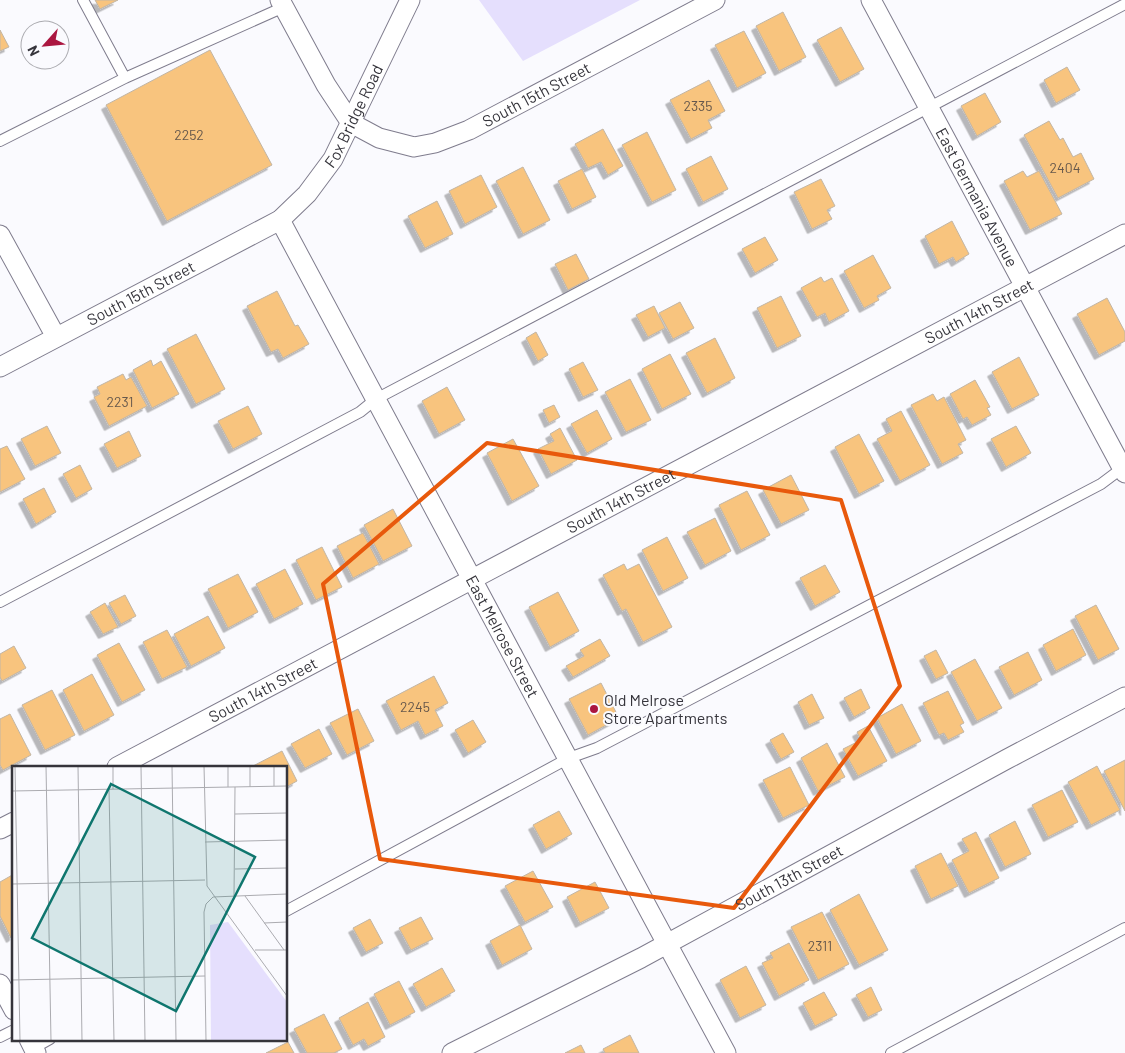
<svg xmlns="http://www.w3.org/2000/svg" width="1125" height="1053" font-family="Barlow,sans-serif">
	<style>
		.green { fill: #e5dffd }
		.building { fill: #f8c47e; stroke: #c1b5a5; filter: url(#shadow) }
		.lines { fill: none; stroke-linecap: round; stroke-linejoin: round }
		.lane-casing { stroke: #7f7c8d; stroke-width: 12 }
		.street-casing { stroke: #7f7c8d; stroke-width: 21 }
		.lane { stroke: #fff; stroke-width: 10 }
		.street { stroke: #fff; stroke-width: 19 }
		.marked { fill: none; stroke: #e8590c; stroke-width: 4; stroke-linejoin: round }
		.poi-dot { fill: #ab1640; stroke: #fafafe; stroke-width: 2 }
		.labels { text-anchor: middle; stroke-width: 4; stroke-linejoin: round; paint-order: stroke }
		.number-label { font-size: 14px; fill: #66584c }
		.street-label { font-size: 16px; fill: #35343b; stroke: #fafafe }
		.poi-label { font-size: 16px; fill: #35343b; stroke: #fafafe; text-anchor: start }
		.inset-road { fill: none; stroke: #ababb0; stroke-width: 1 }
		.view { fill: #0f766e; fill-opacity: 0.15; stroke: #0f766e; stroke-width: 2.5 }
		.inset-edge { fill: none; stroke: #35343b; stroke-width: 2.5 }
	</style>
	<defs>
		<filter id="shadow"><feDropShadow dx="-4.5" dy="4.5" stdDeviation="0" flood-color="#0004"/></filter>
	</defs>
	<rect width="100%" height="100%" fill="#fafafe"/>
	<path class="green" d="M479,0H640L523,61Z"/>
	<path class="building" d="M95,0H118L100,9Z
		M783,12L806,57L779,71L756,26Z
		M841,27L864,69L840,82L817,40Z
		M0,30L9,47L0,51Z
		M744,31L766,73L737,88L715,45Z
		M210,50L272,165L167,221L106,105Z
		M1067,67L1080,90L1056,103L1044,80Z
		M709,80L725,111L708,120L712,128L691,139L670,100Z
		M985,93L1001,122L977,136L961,106Z
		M1049,121L1060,140L1063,138L1073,157L1081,153L1094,179L1058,198L1024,135Z
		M603,129L623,166L608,175L601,162L588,168L575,144Z
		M647,132L676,190L652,202L622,145Z
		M711,156L728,189L703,202L686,169Z
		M523,167L550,220L523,234L496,181Z
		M582,169L596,197L572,209L558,181Z
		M1023,171L1027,177L1039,171L1062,214L1030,230L1004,181Z
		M481,175L497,207L465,224L449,191Z
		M821,179L835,206L827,210L832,219L812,229L794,192Z
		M437,201L453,234L425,248L408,216Z
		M952,221L969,254L956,262L953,257L939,264L925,236Z
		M765,237L778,260L755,273L742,249Z
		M576,254L589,279L568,290L555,264Z
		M873,255L891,288L877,296L879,300L864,308L844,271Z
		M821,277L824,282L832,278L849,311L829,322L825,313L817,317L801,288Z
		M277,291L295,326L298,325L309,344L283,358L278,349L271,352L247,306Z
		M781,296L801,336L777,348L757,308Z
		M1107,298L1125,332V341L1099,355L1077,314Z
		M680,302L694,328L673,339L659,313Z
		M654,306L665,328L648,337L636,315Z
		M536,332L548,355L538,361L526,338Z
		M196,334L225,389L196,404L167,349Z
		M715,338L735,378L707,393L686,353Z
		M670,354L691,394L662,409L642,369Z
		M1019,357L1039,395L1012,409L992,372Z
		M151,360L153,366L161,361L179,394L152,408L133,370Z
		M583,362L598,390L583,397L569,369Z
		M123,374L126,380L131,377L147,406L109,426L94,397L100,394L97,387Z
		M630,379L651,420L626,432L605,392Z
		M975,380L990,407L987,408L991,415L972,425L967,417L963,419L950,394Z
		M447,387L465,420L439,434L422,401Z
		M933,394L937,401L944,397L966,440L958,444L963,453L942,464L911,405Z
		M554,405L560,417L549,423L543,410Z
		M248,406L262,434L233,449L218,421Z
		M597,410L612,439L587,453L571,424Z
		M901,411L930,465L900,481L877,439L892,431L886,419Z
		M47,426L61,453L35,466L21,439Z
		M1016,426L1031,453L1006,467L991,439Z
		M560,428L577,460L551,474L538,449L554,441L550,434Z
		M129,431L141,456L117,468L104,444Z
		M859,434L884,481L859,494L835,447Z
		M513,439L539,486L512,501L487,453Z
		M7,446L25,479L0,492V449Z
		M80,465L92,489L76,498L63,474Z
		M791,475L809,510L781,524L763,490Z
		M44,488L56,512L36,524L23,499Z
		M747,491L770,535L741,550L719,505Z
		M393,509L412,546L383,561L364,525Z
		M715,518L731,551L705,565L687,532Z
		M363,533L379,564L353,578L337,546Z
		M667,537L688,578L663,591L642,550Z
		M322,547L342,587L316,600L296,560Z
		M624,564L627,570L639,564L672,627L643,642L626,609L622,611L603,575Z
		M825,565L840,592L815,606L800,578Z
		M285,569L303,604L274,619L256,584Z
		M238,574L258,612L228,628L208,589Z
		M558,592L579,631L550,647L529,607Z
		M125,595L136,616L121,624L109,603Z
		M105,603L118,627L103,634L90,612Z
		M1096,605L1119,649L1098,660L1075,616Z
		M208,616L225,648L191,666L174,634Z
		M1073,629L1086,655L1056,671L1043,645Z
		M167,630L187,667L162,679L143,642Z
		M600,639L610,656L573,677L566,666L584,656L580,650Z
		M119,643L145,690L122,702L97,655Z
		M14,646L26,668L2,681L0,677V654Z
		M936,650L948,673L936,679L924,656Z
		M1028,652L1042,680L1014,695L999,667Z
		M975,659L1002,708L977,721L951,672Z
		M92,674L114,715L84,731L63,690Z
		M434,676L448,703L435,710L443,726L425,735L418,721L401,730L386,701Z
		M601,683L619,718L588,735L569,699Z
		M861,689L870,708L854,717L844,698Z
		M52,690L75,735L45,750L22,705Z
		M948,691L964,723L960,725L964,732L948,740L944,733L939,735L923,703Z
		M812,694L824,718L809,725L798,702Z
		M902,704L921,741L896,754L877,718Z
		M358,709L374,741L347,755L330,723Z
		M10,714L31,755L3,770L0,765V719Z
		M473,720L486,742L468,753L455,730Z
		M868,726L887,761L858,776L843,749L861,740L857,732Z
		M319,729L332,754L305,768L291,744Z
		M783,733L794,752L781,759L770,740Z
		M827,743L845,777L818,791L801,758Z
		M282,751L297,781L286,787V767L253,766Z
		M1125,760V811L1104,771Z
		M1097,766L1120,810L1091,825L1068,782Z
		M790,767L809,805L783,818L763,780Z
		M1062,790L1078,822L1048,837L1032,805Z
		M559,811L572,834L546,849L533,825Z
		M1015,821L1031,854L1005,867L989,835Z
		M976,832L999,878L969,893L952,860L969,851L962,839Z
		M941,853L958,886L931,899L915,866Z
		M533,871L553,907L525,922L505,886Z
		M14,874V936L11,938L0,916V882Z
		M595,882L609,908L580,923L567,897Z
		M859,894L888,950L859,965L830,910Z
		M822,912L849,964L818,980L791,927Z
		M421,917L433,939L411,950L399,928Z
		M370,919L383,943L366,952L353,928Z
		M520,925L532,949L502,965L490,941Z
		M789,943L809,980L779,996L762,963L773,958L770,953Z
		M746,966L766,1005L740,1018L720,980Z
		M442,968L455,991L426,1007L413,984Z
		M399,981L415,1012L390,1025L374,994Z
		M871,987L882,1010L868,1017L856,995Z
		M824,992L837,1015L815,1026L803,1003Z
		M368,1002L385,1037L368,1046L364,1039L353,1045L339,1018Z
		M324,1014L342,1049L334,1053H307L294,1029Z
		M630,1035L639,1053H605L603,1049Z
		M288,1042L294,1053H266Z
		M581,1045L585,1053H565Z"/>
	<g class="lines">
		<defs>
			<path id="lane" d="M83,0L125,78
				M0,141L125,78L284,7
				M0,602L360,412L376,399L1125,4
				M286,911L569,758L597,748L1101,484L1125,466
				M0,1037L14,1030
				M34,1048L50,1039
				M891,1053L1125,928"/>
			<g id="street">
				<path id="s1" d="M280,0L326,85L351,123L379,138L414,147L435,143L469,130L715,0"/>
				<path id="s2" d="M871,0L1125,473"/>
				<path id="s3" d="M280,220L652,916L726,1053"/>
				<path d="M0,235L56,337"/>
				<path id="s4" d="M0,367L280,220L307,194L333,159L410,0"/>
				<path id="s5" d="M117,767L1125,234"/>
				<path d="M0,829L14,822"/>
				<path d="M0,984L14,1010"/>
				<path d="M29,1039L36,1053"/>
				<path id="s6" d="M452,1053L641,958L1007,759L1125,697"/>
			</g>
		</defs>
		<use href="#lane" class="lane-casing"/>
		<use href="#street" class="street-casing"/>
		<use href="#lane" class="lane"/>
		<use href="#street" class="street"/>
	</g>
	<path class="marked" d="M487,443L841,500L900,686L734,908L380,859L323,584Z"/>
	<circle class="poi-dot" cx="594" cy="709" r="5"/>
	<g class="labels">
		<g class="number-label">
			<text x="698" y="111">2335</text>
			<text x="189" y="140">2252</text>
			<text x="1065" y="173">2404</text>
			<text x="120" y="407">2231</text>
			<text x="415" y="712">2245</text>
			<text x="820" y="951">2311</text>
		</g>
		<g class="street-label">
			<text dy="6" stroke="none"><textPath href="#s1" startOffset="344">South 15th Street</textPath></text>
			<text dy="6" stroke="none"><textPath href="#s4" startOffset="445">Fox Bridge Road</textPath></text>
			<text dy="6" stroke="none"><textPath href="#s2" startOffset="224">East Germania Avenue</textPath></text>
			<text dy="6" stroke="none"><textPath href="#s4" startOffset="159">South 15th Street</textPath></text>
			<text dy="6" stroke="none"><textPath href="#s5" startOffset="975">South 14th Street</textPath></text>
			<text dy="6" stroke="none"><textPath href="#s5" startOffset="570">South 14th Street</textPath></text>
			<text dy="6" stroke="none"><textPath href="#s3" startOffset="472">East Melrose Street</textPath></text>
			<text dy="6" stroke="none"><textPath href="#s5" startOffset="165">South 14th Street</textPath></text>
			<text dy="6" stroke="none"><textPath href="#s6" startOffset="380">South 13th Street</textPath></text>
		</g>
		<g class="poi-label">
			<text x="604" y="706">Old Melrose<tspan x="604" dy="18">Store Apartments</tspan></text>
		</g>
	</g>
	<g transform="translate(12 766)">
		<rect width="275" height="275" fill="#fafafe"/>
		<path d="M216,156L275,236V275H199L198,159Z" fill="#e5dffd"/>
		<path class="inset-road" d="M3,0L8,275M34,0L39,275M66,0L70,275M101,0V23M129,0L133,275M160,0L164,275M192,0L195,120L275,230M216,0V21M238,0V21M262,0V20M97,23L102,275M0,25L275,20M223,48L275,47M193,76L275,74M223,103L275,102M0,118L193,114M222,130L223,21M233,130L272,184M201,131L275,128M252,157L275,156M243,184H275M0,214L193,210M194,275L192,146L194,138L201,131"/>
		<path class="view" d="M99,18L243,91L164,245L20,172Z"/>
		<rect width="275" height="275" class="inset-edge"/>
	</g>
	<g transform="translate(45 45) rotate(243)"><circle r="24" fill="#fafafe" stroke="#ababb0"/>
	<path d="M0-4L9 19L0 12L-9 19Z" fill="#ab1640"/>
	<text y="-8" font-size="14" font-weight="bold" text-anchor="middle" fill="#35343b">N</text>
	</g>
</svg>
